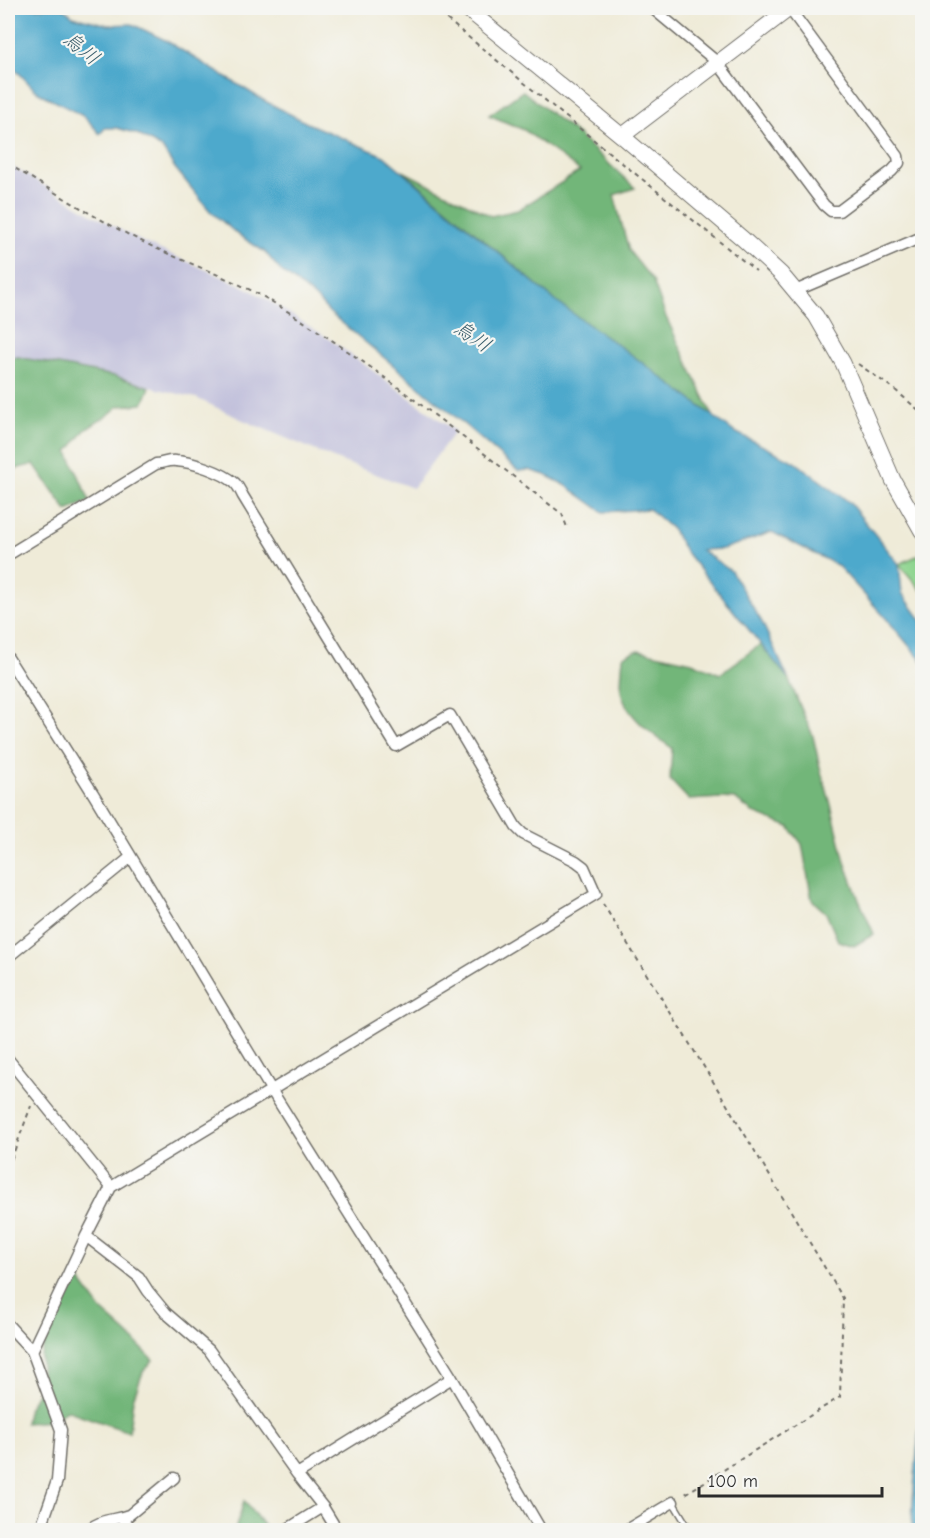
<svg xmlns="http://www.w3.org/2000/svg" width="930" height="1538" font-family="'Comic Neue','Klee One',sans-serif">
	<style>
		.industrial { fill: #c2c1dc }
		.green { fill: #8dd48e; stroke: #5c805c; stroke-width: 1.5 }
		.forest { fill: #72b679; stroke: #4e7052; stroke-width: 1.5 }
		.water { fill: #4ea9cc; stroke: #3c6a7c; stroke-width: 1.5 }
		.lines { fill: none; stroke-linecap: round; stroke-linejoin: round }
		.lane-casing { stroke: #706e68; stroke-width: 8 }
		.street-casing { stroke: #706e68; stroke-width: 13 }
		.secondary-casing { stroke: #706e68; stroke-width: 17 }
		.path { stroke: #706e68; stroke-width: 2; stroke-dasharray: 4.5 4.5; stroke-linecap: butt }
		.lane { stroke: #fff; stroke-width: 5 }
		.street { stroke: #fff; stroke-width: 10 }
		.secondary { stroke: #fff; stroke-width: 15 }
		.labels { text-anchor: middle; stroke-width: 4.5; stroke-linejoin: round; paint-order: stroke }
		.water-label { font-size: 20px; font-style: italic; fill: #395d6b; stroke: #f6f6f2 }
	</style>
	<rect width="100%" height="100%" fill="#f6f6f2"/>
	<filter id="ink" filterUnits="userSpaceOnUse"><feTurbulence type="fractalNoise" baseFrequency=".0167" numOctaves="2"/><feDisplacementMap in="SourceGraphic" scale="12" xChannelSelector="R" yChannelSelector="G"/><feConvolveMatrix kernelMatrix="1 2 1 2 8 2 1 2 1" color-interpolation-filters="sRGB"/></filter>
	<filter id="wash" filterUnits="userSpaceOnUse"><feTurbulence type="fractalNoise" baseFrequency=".008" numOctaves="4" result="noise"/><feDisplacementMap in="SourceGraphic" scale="24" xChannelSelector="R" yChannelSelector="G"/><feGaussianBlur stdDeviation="1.35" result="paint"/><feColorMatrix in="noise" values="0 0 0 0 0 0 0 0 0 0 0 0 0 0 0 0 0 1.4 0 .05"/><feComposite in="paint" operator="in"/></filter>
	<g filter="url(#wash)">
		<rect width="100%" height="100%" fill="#efebd8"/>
		<path class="industrial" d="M8,164L90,213L145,243L245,287L268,300L328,338L455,431L413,488L338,460L243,420L196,398L150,387L114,376L18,357L8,358Z"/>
		<path class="green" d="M921,554L922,557V591L899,564Z"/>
		<path class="forest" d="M523,91L578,135L635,188L614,195L629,251L653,281L666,317L713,416L632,355L558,303L403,171L491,216L518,210L580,171L524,130L489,115Z
			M18,357L114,376L150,387L143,404L119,406L107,416L85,430L68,452L90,501L67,511L34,464L19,468L8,474V358Z
			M761,644L788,678L813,736L821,772L830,801L845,862L859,900L874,934L854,946L838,941L826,913L812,900L802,844L789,827L754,813L735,799L721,798L689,800L670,780L672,748C653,735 623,714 621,689C621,678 622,667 623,656L638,650L692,662L720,674Z
			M78,1278L101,1310L128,1334L153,1360L143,1372L133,1399L129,1432L66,1410L54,1421L25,1423L27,1411L41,1386V1355L49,1325Z
			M244,1501L267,1530H235Z"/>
		<path class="water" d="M8,8H63L73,16L108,25L132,24L165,40L263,100L307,123L384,156L558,303L632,355L733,431L795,462L849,502L899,564L902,593L922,621V661L884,616L837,565L772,532L723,549L701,550L731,571L762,622L788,678L685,551L672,529L649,509L603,512L565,485L545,475L529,470L518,471L451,413L330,313L315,297L280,270L265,252L237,234L210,211L175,168L162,148L137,134L117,128H105L100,134L85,117L43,95L34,89L20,74L8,64Z
			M922,1394V1530H912L913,1500Z"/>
	</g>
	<g filter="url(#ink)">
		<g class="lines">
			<defs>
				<path id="lane" d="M673,1502L690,1530"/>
				<path id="street" d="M652,8L717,62L824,205L831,211H839L892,171L899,163L898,156L789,8
					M795,291L922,237
					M8,555L156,464C163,463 169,460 176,461C193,462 222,472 235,483C238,486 241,492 243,496L396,746L450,715L516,827L523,834L576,861L584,867L596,894L111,1187L86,1236L139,1277L148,1291L166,1313L209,1350L297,1474L323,1507L337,1530
					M8,658L94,795L272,1091L452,1378L541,1530
					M8,957L131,857
					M8,1059L111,1187
					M8,1325L32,1351L86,1236
					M32,1351L61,1430L57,1481L40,1530
					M297,1474L452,1378
					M122,1518L131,1530
					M88,1530C103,1518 112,1521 129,1515L174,1478
					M286,1530L323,1507
					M626,1530L673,1502"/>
				<path id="secondary" d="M466,8L622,136L743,239L781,274L816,316L843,363L893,480L922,531
					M622,136L790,8"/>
			</defs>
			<use href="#lane" class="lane-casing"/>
			<use href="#street" class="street-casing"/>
			<use href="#secondary" class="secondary-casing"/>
			<path class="path" d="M433,8L606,150L756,271
				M8,164C53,191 98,220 145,243C186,263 229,277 269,300C373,362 466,441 562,514L568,530
				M858,364L894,389L922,413
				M603,904L714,1083L843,1298L840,1397L682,1496
				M8,1168L31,1106"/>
			<use href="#lane" class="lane"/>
			<use href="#street" class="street"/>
			<use href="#secondary" class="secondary"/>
		</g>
	</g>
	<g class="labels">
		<g class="water-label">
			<text transform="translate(82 48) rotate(39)" y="7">烏川</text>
			<text transform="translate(473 336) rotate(34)" y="7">烏川</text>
		</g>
	</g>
	<rect width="930" height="1538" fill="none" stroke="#f6f6f2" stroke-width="30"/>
	<path d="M699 1487v9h183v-9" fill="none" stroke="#2b2b2b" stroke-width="3"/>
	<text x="708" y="1487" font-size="18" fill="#2b2b2b" stroke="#f6f6f2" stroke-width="4.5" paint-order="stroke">100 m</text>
</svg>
